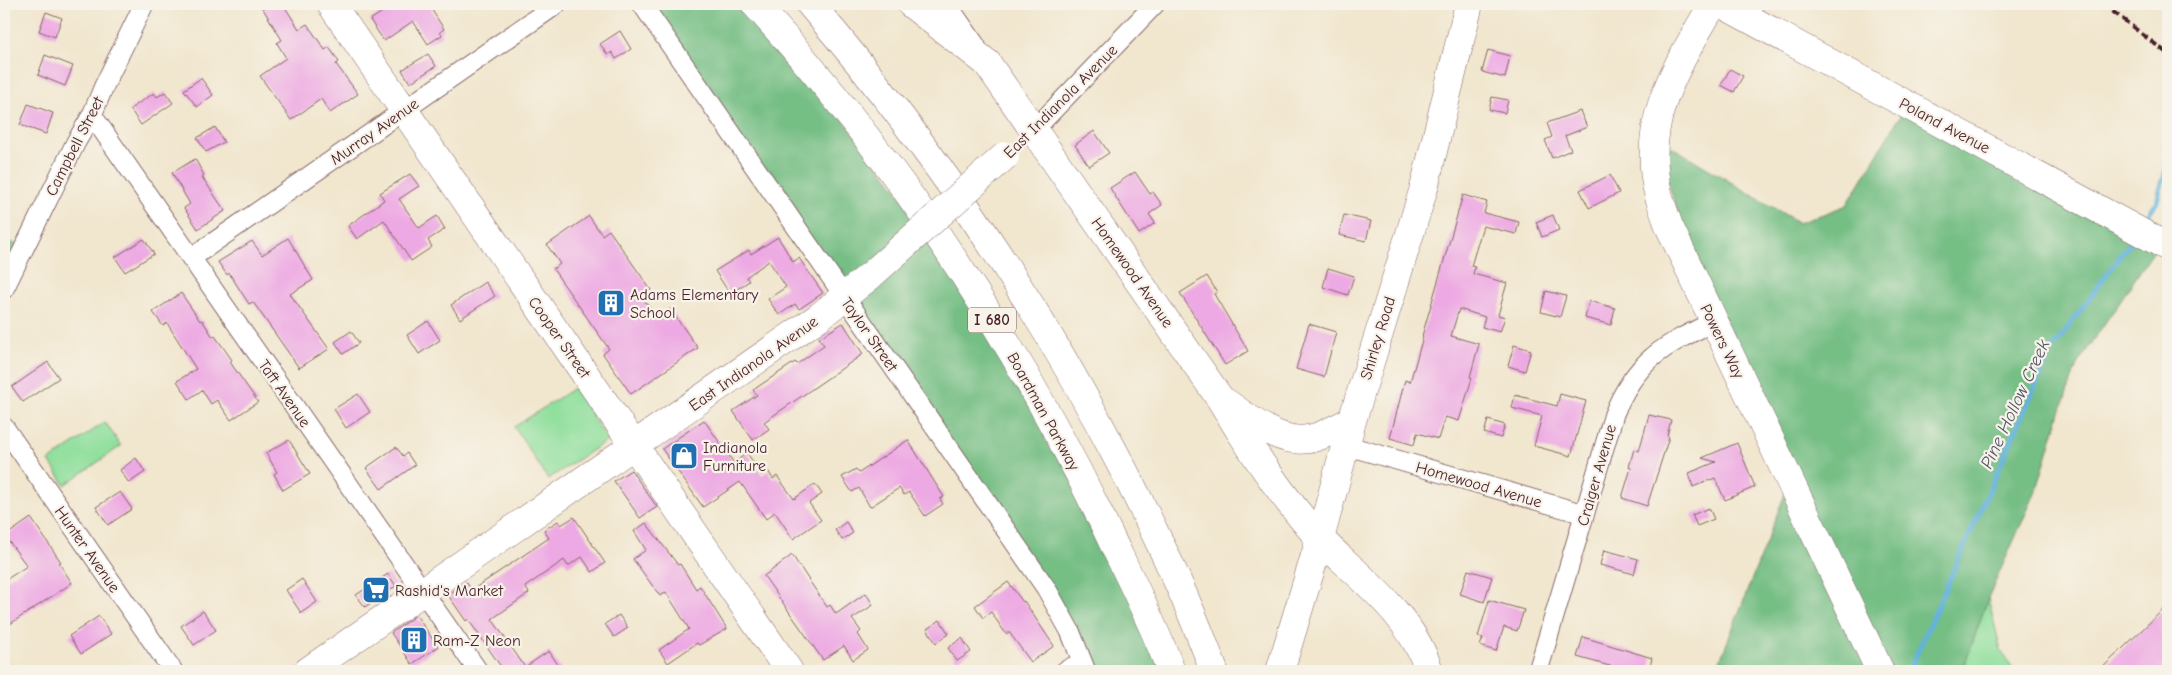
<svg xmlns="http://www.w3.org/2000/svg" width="2172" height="675" font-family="'Comic Neue',sans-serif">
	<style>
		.green { fill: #90df9d; stroke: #6d7f64 }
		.forest { fill: #74be84; stroke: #5f6e58 }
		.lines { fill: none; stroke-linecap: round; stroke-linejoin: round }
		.stream { stroke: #63b2dd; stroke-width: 5 }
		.building { fill: #eda9e3 }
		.street-casing { stroke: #846564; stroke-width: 21 }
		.secondary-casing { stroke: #846564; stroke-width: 29 }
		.highway-casing { stroke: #846564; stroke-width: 29 }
		.street { stroke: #fff; stroke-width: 19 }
		.secondary { stroke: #fff; stroke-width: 28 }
		.highway { stroke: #fff; stroke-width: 28 }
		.rail { stroke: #4a1f2b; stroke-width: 4; stroke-dasharray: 8 4; stroke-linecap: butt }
		.secondary-bridge-casing { stroke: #846564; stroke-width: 29; stroke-linecap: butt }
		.secondary-bridge { stroke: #fff; stroke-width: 28 }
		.labels { text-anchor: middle; stroke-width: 4.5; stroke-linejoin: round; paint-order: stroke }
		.shield { fill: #f7f3e8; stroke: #7e5f64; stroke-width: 1 }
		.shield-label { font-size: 15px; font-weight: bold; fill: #4a1f2b }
		.street-label { font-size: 16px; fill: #4a1f2b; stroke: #f7f3e8 }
		.poi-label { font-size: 16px; fill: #4a1f2b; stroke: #f7f3e8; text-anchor: start }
		.water-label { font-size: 18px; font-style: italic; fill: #535269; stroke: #f7f3e8 }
	</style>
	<rect width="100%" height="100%" fill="#f7f3e8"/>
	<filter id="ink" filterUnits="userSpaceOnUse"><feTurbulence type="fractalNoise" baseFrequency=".02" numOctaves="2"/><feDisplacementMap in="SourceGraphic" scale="10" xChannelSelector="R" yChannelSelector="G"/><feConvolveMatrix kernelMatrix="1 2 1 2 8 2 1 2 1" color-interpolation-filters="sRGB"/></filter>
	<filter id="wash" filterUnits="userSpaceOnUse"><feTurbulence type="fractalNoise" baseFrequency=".0096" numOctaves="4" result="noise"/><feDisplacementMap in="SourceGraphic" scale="20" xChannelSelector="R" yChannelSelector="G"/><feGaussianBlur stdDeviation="1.12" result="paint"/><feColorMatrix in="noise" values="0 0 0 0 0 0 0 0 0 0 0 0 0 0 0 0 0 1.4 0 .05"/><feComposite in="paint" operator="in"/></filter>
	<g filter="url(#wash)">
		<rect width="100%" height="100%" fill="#f1e6ce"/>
		<path class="green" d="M574,388L608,440L548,479L514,427Z
			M105,422L121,446L65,485L49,461Z
			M1988,598L2001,651L2015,671H1964L1966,661Z"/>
		<path class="forest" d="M642,4H755L973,289L1171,671H1086L1070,631Z
			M1907,104L2160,242L2078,363L2060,412L2037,489L1988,598L1966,661L1964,671H1716L1790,481L1713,322L1654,139L1679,151L1799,223L1847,205Z
			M4,239L24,248L4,289Z"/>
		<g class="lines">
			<path class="stream" d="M2143,223L2157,201L2168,162
				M1909,671L2051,351L2133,238"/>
		</g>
		<g id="blocks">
			<path class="building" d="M260,4H283L299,29L307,24L325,50L329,47L339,62L336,64L358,94L330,113L321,99L291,120L260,76L286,58L277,43L282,40Z
				M394,4H428L444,29L440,32L442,35L428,44L413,21L384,41L370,20Z
				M46,12L62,18L55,37L39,31Z
				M620,31L631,49L616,59L612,52L608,55L600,44Z
				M1488,50L1510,56L1505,78L1482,72Z
				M428,54L436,66L410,83L402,70Z
				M45,55L73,66L65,86L38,75Z
				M1730,69L1743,76L1734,92L1721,85Z
				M201,78L213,95L197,107L184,90Z
				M165,92L173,103L141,125L130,109L154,93L157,97Z
				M1492,97L1508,100L1505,113L1489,110Z
				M28,104L53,113L46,134L20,125Z
				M1580,111L1587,127L1565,136L1571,150L1552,158L1545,140L1552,137L1547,123Z
				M215,127L224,142L206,152L197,138Z
				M1094,131L1109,153L1089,166L1075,145Z
				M195,159L204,175L202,177L225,211L198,229L184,208L190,204L172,173Z
				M1135,172L1150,194L1153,192L1162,205L1149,214L1155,223L1139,234L1110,188Z
				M410,174L419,186L399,199L419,228L437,216L445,229L428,240L432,247L411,261L384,220L357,239L348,226L384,200L380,193Z
				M1610,175L1619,193L1589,208L1580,190Z
				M1463,195L1487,202L1484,213L1519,222L1516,234L1483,226L1471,266L1475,267L1473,274L1507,283L1498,315L1505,317L1500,332L1482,327L1485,317L1459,309L1451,336L1479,344L1470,377L1472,378L1459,421L1445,417L1438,439L1417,433L1414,445L1390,438L1405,380L1410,382L1423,337L1422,336Z
				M1344,215L1371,221L1366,241L1339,235Z
				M1553,215L1559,230L1542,237L1536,222Z
				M589,216L602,235L609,230L651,290L641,296L657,318L670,309L698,348L631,394L603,354L609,349L553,269L560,264L547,245Z
				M778,237L793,262L799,258L823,293L799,309L795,304L779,315L768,299L786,287L769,261L746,277L749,281L730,294L715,271L749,250L751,254Z
				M288,238L313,280L290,294L329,349L299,368L253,302L249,304L229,273L227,275L218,262L252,241L262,255Z
				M144,239L154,254L125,272L115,257Z
				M1328,268L1354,276L1348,295L1323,287Z
				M1207,276L1217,292L1214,294L1248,351L1225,365L1180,293Z
				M485,282L495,296L460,319L451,305Z
				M1546,291L1566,296L1560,317L1541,312Z
				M181,293L200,321L202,320L213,337L215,336L225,350L232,360L230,362L258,402L231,420L217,400L211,404L202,390L189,399L177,381L196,369L167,323L163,326L153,312Z
				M1589,301L1615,308L1611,325L1585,318Z
				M428,321L440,340L419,354L407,335Z
				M843,323L863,354L764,422L769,429L753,440L733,411L757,395L753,390L795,362L797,364L824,345L819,338Z
				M1309,324L1336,332L1324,377L1296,369Z
				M351,331L359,343L343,354L335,342Z
				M1514,345L1531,350L1525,371L1508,366Z
				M48,362L59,378L23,402L12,387Z
				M358,394L370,412L346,428L334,409Z
				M1560,394L1586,401L1571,456L1534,446L1542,416L1512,408L1515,395L1557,406Z
				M1649,415L1671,420L1667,436L1669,437L1647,506L1622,498L1631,468L1629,467L1634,449L1639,451Z
				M704,420L734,463L747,453L762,475L768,471L773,479L777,476L794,499L815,484L822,494L809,503L821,520L793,539L775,512L766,519L740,482L703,507L662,449Z
				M1488,420L1505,425L1501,438L1484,433Z
				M289,440L310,474L283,490L274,474L277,472L266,453Z
				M908,440L944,497L940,499L943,504L925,516L909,492L904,495L899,488L870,507L859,488L852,492L842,477L856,469L859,473Z
				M1737,443L1755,487L1725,500L1715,478L1693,487L1689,473L1716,462L1702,458Z
				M396,447L403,456L407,453L415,465L381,489L366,468Z
				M136,458L145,472L129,483L120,470Z
				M631,470L657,507L640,518L614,481Z
				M120,492L132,509L108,525L96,507Z
				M1709,508L1714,519L1697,526L1692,515Z
				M574,517L605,563L592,572L582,557L568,566L564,560L525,587L529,593L492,619L525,667L549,651L562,671H504L468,619L466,621L448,595L466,582L472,590L549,538L544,530L558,521L561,525Z
				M31,518L61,562L59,563L72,583L4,628V581L27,566L5,536Z
				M846,522L853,533L842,540L835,530Z
				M646,523L678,565L680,564L696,589L700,586L727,629L699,645L697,643L668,663L659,650L689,629L666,592L660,596L633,559L646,550L634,531Z
				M1604,550L1638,559L1634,574L1600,565Z
				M792,555L827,607L830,605L836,614L866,593L873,605L852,619L861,631L858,634L868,650L853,660L844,646L823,660L764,576Z
				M1468,570L1492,577L1484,602L1460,594Z
				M388,574L396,586L365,607L356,595Z
				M302,579L317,602L301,613L286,590Z
				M1008,582L1023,602L1024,601L1054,646L1031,662L1009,632L1006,634L991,612L983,618L975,606Z
				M1489,600L1524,610L1517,631L1504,627L1496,651L1480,646L1483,638L1478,637Z
				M2168,605V671H2099Z
				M203,611L216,630L194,645L181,626Z
				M416,615L438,647L412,664L391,633Z
				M619,615L628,628L614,637L605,624Z
				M99,616L111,634L81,654L69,636Z
				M940,620L949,634L936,643L927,629Z
				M1583,637L1652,658L1649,671H1628L1577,657Z
				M962,638L971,652L957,661L948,648Z"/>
		</g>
	</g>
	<g filter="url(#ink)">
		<use href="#blocks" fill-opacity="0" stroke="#846564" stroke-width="1"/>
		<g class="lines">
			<defs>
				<path id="street" d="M642,4L1046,588L1070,631L1086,671
					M947,4L976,46
					M92,115L478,671
					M1034,130L1155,4
					M191,258L557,4
					M4,289L76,142L92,115L104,86L144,4
					M4,427L173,671
					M1345,445L1584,514
					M1065,671L1082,662
					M1538,671L1614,414C1636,360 1663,346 1713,322"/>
				<path id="secondary" d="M331,4L789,671
					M1713,4C1678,65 1640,119 1658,193C1661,204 1665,215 1669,226L1880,671
					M1722,4L2168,247
					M987,63L1221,400C1250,449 1282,497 1320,539
					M1225,402C1249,418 1281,447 1313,438C1326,435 1339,426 1352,421
					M308,671L819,317L871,275
					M1280,671L1320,539L1352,421L1424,188L1469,4"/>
				<path id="highway" d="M755,4C901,164 1022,349 1114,545C1134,586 1155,628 1171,671
					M810,4C933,148 1035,298 1122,467C1156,533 1189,601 1214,671
					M911,4L987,63
					M1320,539C1360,578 1412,615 1429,671"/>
			</defs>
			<use href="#street" class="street-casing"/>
			<use href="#secondary" class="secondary-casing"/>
			<use href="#highway" class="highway-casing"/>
			<use href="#street" class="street"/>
			<use href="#secondary" class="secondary"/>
			<use href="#highway" class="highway"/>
			<path class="rail" d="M2103,4L2168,54
				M2164,4L2168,7"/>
			<defs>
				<path id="secondary-bridge" d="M871,275L1005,156"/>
			</defs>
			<use href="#secondary-bridge" class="secondary-bridge-casing"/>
			<use href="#secondary-bridge" class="secondary-bridge"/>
		</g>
	</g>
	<defs>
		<symbol id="building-square" viewBox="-11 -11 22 22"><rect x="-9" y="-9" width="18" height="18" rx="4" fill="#1f6fb2" stroke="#f7f3e8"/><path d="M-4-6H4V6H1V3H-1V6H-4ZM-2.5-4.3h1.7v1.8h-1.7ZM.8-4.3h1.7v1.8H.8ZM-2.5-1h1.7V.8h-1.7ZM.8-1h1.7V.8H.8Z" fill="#fff"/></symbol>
		<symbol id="shop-square" viewBox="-11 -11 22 22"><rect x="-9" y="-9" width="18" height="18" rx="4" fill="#1f6fb2" stroke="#f7f3e8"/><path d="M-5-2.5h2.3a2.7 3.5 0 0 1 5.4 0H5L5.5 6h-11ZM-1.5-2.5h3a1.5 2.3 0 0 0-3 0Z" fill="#fff"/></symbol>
		<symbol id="supermarket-square" viewBox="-11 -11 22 22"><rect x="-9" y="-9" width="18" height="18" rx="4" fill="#1f6fb2" stroke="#f7f3e8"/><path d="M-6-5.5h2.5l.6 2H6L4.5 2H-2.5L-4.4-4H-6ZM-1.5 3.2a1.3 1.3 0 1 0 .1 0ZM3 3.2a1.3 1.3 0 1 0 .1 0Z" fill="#fff"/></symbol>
	</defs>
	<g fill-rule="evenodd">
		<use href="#building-square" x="595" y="287" width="32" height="32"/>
		<use href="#shop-square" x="668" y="440" width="32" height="32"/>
		<use href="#supermarket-square" x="360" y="574" width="32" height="32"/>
		<use href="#building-square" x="398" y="624" width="32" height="32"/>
	</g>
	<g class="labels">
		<rect class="shield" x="968" y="307.5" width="48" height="25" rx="4"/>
		<g class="shield-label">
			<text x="992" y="325">I 680</text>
		</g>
		<g class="street-label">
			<text transform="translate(1060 101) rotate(-45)" y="6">East Indianola Avenue</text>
			<text transform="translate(1945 125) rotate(28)" y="6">Poland Avenue</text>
			<text transform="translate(374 131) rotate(-35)" y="6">Murray Avenue</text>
			<text transform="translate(74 146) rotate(-63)" y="6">Campbell Street</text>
			<text transform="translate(1133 272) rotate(55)" y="6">Homewood Avenue</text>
			<text transform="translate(870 334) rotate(55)" y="6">Taylor Street</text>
			<text transform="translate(560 337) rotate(55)" y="6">Cooper Street</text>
			<text transform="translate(1377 338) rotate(-73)" y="6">Shirley Road</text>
			<text transform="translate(1723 341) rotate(64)" y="6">Powers Way</text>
			<text transform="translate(753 363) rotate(-35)" y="6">East Indianola Avenue</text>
			<text transform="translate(285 393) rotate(55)" y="6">Taft Avenue</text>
			<text transform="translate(1044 411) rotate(61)" y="6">Boardman Parkway</text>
			<text transform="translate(1596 475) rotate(-74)" y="6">Craiger Avenue</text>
			<text transform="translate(1479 484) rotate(16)" y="6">Homewood Avenue</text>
			<text transform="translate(88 549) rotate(55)" y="6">Hunter Avenue</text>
		</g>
		<g class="poi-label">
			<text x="630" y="300">Adams Elementary<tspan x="630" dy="18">School</tspan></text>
			<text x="703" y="453">Indianola<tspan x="703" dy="18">Furniture</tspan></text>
			<text x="395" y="596">Rashid's Market</text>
			<text x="433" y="646">Ram-Z Neon</text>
		</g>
		<g class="water-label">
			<text transform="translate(2015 404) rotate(-65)" y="6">Pine Hollow Creek</text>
		</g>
	</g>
	<rect width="2172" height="675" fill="none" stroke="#f7f3e8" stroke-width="20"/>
</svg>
